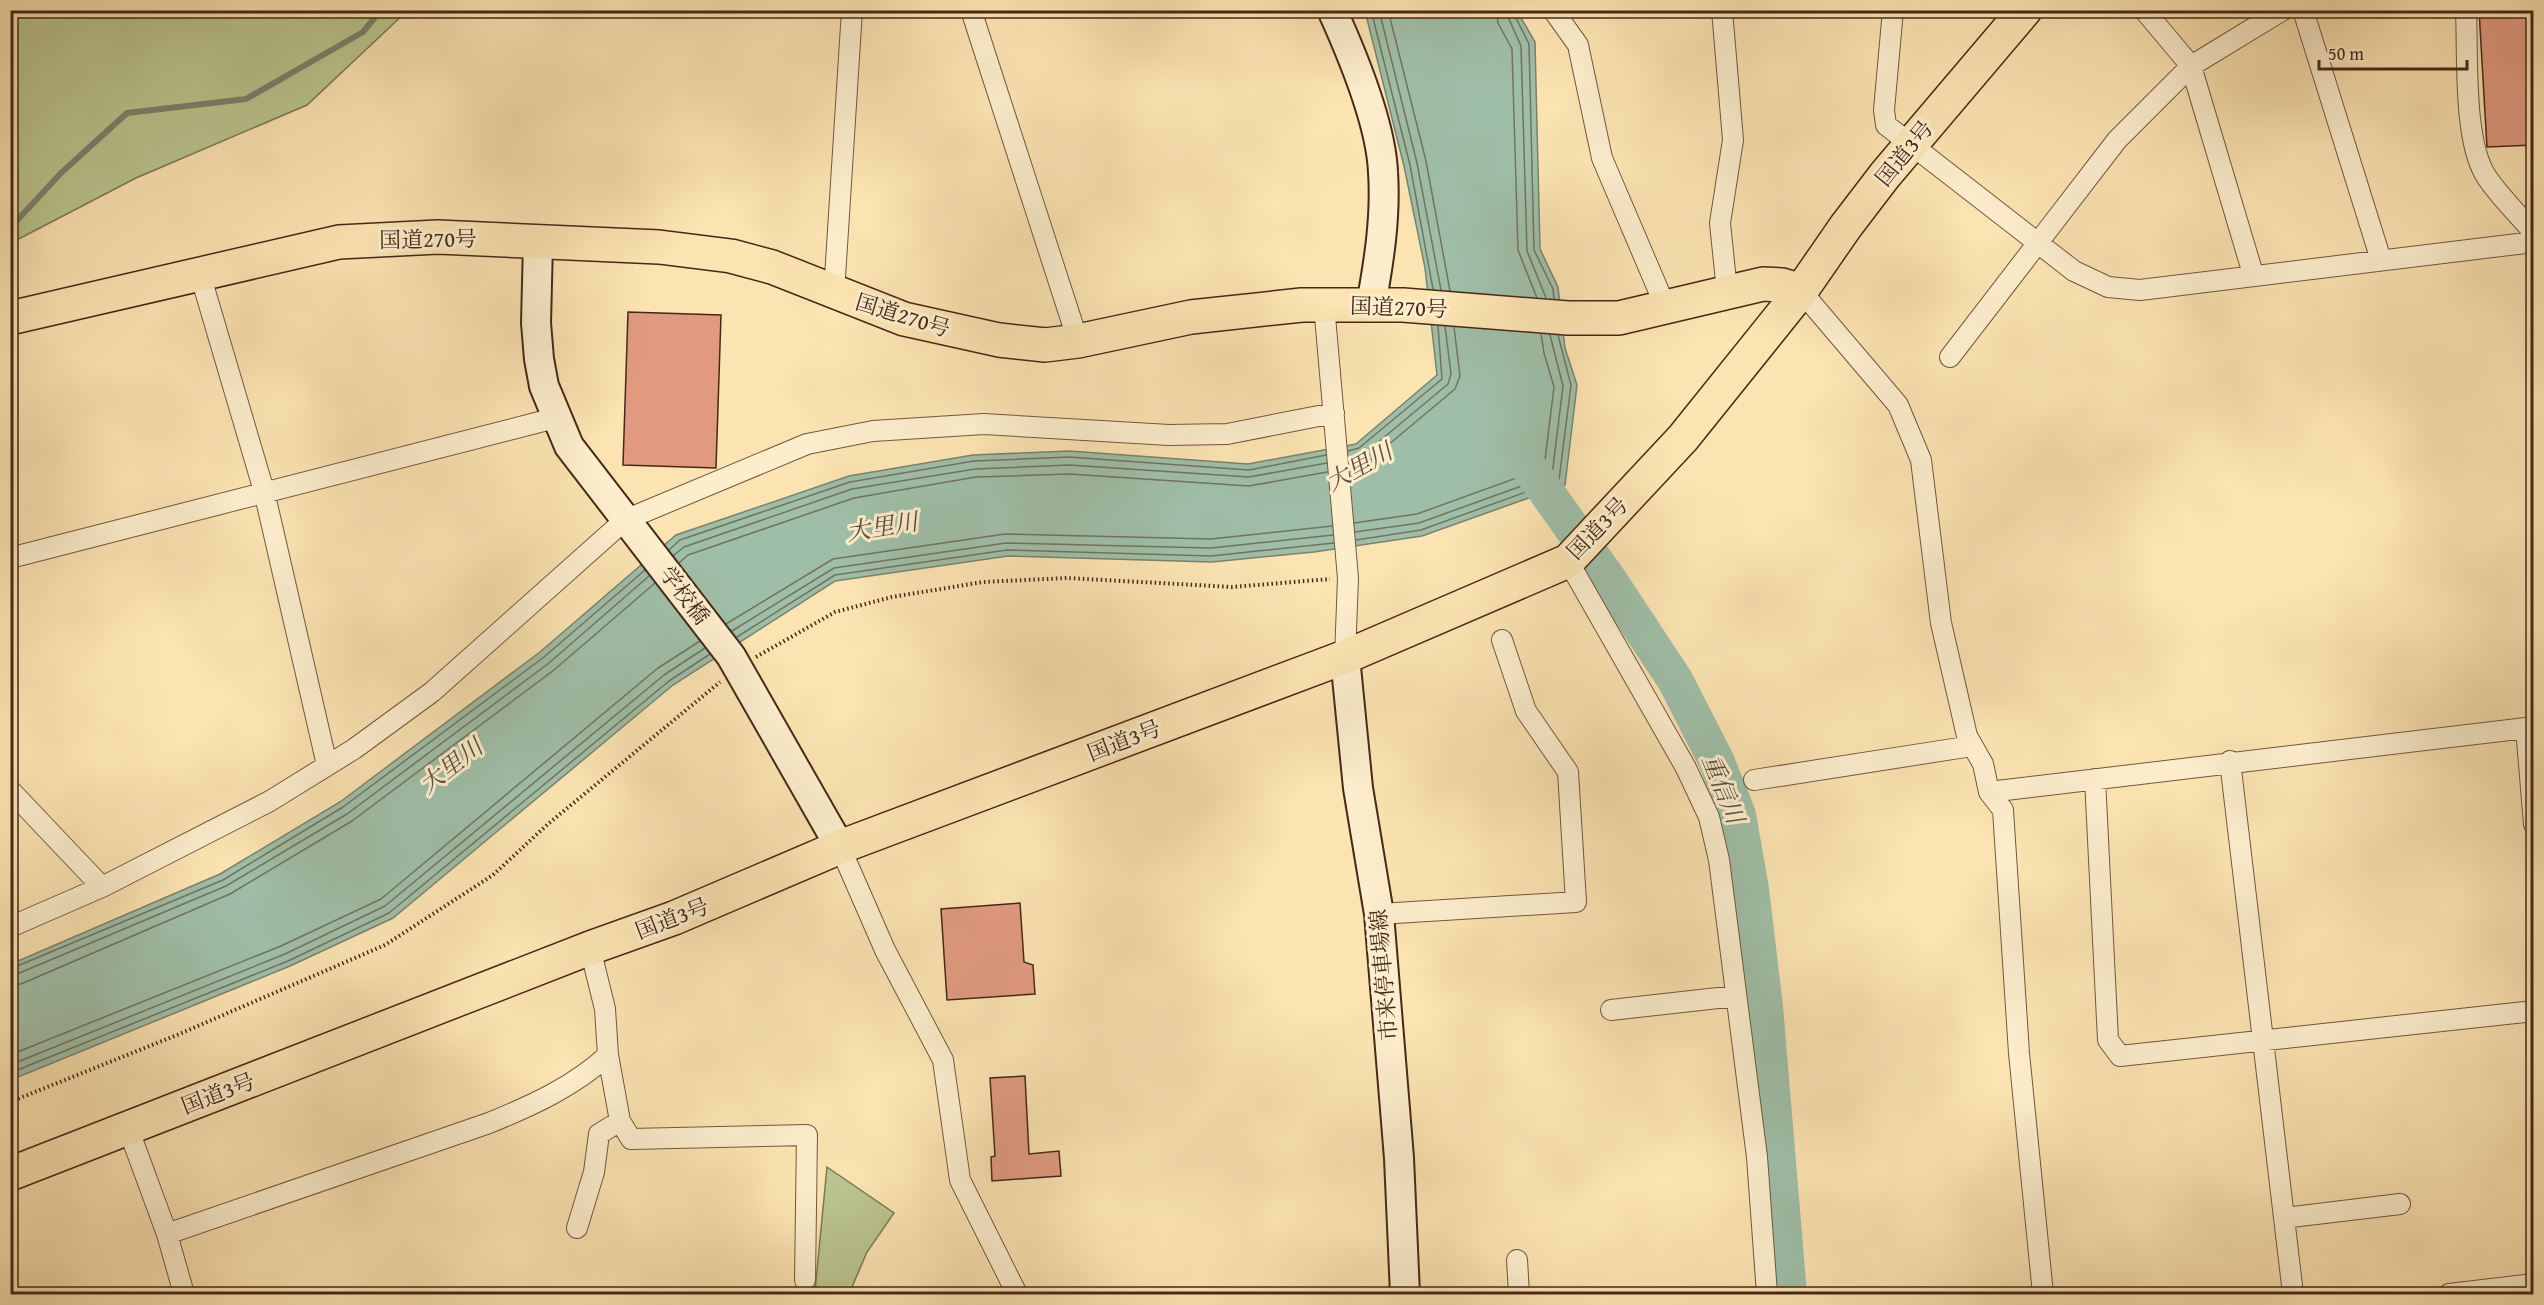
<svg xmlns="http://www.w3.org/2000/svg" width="2544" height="1305" font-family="'Gentium Book Plus','Noto Serif JP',serif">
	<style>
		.green { fill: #bac58f; stroke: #807654; stroke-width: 1.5 }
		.water { fill: #9fbea8; stroke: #7b826e; stroke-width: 1.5 }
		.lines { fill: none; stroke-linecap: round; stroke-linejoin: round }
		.shore { stroke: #727360; stroke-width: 1.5 }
		.stream { stroke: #7b826e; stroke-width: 6 }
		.river { stroke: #9fbea8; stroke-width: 36 }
		.building { fill: #e19a80; stroke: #462818; stroke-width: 1.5 }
		.street-casing { stroke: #73573e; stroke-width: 22 }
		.secondary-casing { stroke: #462818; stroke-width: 32 }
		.highway-casing { stroke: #462818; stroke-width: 36 }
		.path { stroke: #462818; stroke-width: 4; stroke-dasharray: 1.5 3; stroke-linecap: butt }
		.street { stroke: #fcedcd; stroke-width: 20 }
		.secondary { stroke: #fcedcd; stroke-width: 28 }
		.highway { stroke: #fbe3b2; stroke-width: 33 }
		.labels { text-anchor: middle; stroke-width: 6; stroke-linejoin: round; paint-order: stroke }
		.street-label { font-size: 22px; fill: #462818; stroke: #fcedcd }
		.water-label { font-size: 24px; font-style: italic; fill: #5c4e3c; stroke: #fcedcd }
	</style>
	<rect width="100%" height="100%" fill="#fbe3b2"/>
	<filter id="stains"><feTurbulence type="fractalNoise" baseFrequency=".00333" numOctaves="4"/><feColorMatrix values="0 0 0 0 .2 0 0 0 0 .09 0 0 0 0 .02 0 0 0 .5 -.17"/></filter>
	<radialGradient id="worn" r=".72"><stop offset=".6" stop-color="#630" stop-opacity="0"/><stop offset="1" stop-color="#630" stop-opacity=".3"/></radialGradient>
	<path class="green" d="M11,10H407V11L307,105L136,178L11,243Z
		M827,1167L894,1213L867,1252L849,1294H798L815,1291Z"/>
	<path class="water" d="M1365,11H1517L1535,42L1540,249L1558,287L1565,348L1577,385L1565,485L1422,536L1314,552L1212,562L1008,556L835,581L673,685L393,918L290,966L11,1080V964L220,874L340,802L540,652L676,535L849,476L973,455L1069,451L1248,464L1356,444L1437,375L1425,268L1404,166Z"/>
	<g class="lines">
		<path class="shore" d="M1371,10L1410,165L1433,289
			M1379,10L1417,163L1441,290
			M1388,10L1426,161L1450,291
			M1496,10L1498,23L1512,49L1518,250L1537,298
			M1505,10L1521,46L1527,251L1546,298
			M1512,10L1529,44L1534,250L1553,289L1554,299
			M1348,451L1359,448L1442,379L1438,326
			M1349,459L1364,454L1448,384L1451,374L1445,326
			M1350,468L1369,461L1455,389L1460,376L1454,327
			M1354,523L1417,514L1544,468L1554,387L1544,353L1541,334
			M1355,532L1419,523L1552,475L1563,386L1550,335
			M1356,540L1421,530L1559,480L1571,385L1558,335
			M669,550L680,540L850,482L974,461L1069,457L1249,470L1326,455
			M673,556L684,547L852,489L975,469L1069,465L1249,477L1327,463
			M679,563L688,555L854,498L976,477L1069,474L1249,486L1327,472
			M726,624L833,559L1005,534L1211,539L1332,526
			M732,631L834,568L1006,543L1211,548L1333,535
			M737,637L835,575L1007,550L1211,556L1334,543
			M10,969L223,880L343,807L544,657L645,570
			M10,977L226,886L347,814L549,663L649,576
			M10,986L21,984L230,894L352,821L554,670L655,583
			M10,1055L281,946L381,899L658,668L700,641
			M10,1065L285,954L385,906L664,675L705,648
			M10,1073L288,961L389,913L669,681L710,654"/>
		<path class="stream" d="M10,228L61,173L127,113L246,99L363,32L381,10"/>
		<path class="river" d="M1518,452L1609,580L1675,680L1716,760L1738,815L1751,889L1765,1007L1789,1294"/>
	</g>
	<path class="building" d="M2479,10H2534V145L2487,147Z
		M628,312L721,315L716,468L623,465Z
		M1020,903L1024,962L1033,965L1035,994L947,1000L941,909Z
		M1025,1076L1029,1154L1059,1151L1061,1176L992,1181L991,1157L995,1156L990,1078Z"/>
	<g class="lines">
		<defs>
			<path id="street" d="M971,10L1078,341
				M1553,10L1578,45L1602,158L1666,308
				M1722,10L1733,140L1720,223L1727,291
				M1893,10L1884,110L1886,125L2074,271L2108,287L2140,290L2534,242
				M2144,10L2191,66L2253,274
				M2303,10L2381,260
				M2466,10C2468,54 2463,140 2486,176C2499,196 2518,214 2534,233
				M200,274L264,491L327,765
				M1801,291L1898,405L1921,460L1941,623L1967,736L1983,764L1989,792L2003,810L2019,1053L2043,1294
				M834,293L852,10
				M1324,305L1348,578L1345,657
				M1950,357L2117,140L2191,66L2283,10
				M10,558L555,418
				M1568,561L1686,768L1709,817L1719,860L1757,1157L1767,1294
				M2526,728L2534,824
				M2230,761L2293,1294
				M2095,779L2108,1040L2120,1056L2534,1011
				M1754,780L1972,746
				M10,790L102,887
				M1989,792L2526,728L2534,725
				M840,847L885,950L943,1060L960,1180L1017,1294
				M1379,914L1576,902L1568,772L1526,711L1502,640
				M10,927L102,887L270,801L354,749L432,692L625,520L807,444L873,431L984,424L1169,435L1227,434L1334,413
				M1611,1010L1736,996
				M608,1055L620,1121L631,1139L807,1135L805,1280
				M128,1128L167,1234L184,1294
				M2284,1218L2400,1204
				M577,1228L594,1172L599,1134L620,1121
				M167,1234L489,1123C531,1106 575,1086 608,1055L605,1009L590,948
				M1517,1260L1519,1294
				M2449,1294L2534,1284"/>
			<path id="secondary" d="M1332,10C1352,54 1381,125 1383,172C1386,217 1379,261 1371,305
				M538,243L536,323L539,359L544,386L569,446L731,656L840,847
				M1345,657L1358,788L1379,914L1399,1158L1405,1294"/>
			<path id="highway" d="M10,318L339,242L438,237L659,247L731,256L772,267L904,319L999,340L1045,345L1078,341L1191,317L1302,305H1403L1568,318H1619L1763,284L1782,285L1801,291
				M10,1174L590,948L674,918L840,847L1345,657L1568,561L1683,438L1801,291L1846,226L1885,175L2025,10"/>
		</defs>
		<use href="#street" class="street-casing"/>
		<use href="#secondary" class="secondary-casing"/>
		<use href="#highway" class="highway-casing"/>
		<path class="path" d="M756,657L835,612L892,597L983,582L1067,578L1232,587L1330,579
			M10,1102L177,1035L385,945L493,875L548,824L720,682"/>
		<use href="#street" class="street"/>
		<use href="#secondary" class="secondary"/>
		<use href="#highway" class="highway"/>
	</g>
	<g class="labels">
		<g class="street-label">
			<text transform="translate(1904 153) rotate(-51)" y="8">国道3号</text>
			<text transform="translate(428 239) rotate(-1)" y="8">国道270号</text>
			<text transform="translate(1399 307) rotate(2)" y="8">国道270号</text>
			<text transform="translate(903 315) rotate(17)" y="8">国道270号</text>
			<text transform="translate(1597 528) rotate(-46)" y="8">国道3号</text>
			<text transform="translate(685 595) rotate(53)" y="8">学校橋</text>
			<text transform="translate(1124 740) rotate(-21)" y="8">国道3号</text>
			<text transform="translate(672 918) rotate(-21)" y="8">国道3号</text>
			<text transform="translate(1383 975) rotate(-95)" y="8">市来停車場線</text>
			<text transform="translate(218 1093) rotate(-21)" y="8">国道3号</text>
		</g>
		<g class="water-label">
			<text transform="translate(1359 467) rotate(-29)" y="8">大里川</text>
			<text transform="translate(882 527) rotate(-9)" y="8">大里川</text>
			<text transform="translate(451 766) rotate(-38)" y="8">大里川</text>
			<text transform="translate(1723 789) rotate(68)" y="8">重信川</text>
		</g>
	</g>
	<rect width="2544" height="1305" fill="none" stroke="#fbe3b2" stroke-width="36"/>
	<rect x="12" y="12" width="2520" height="1281" fill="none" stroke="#462818" stroke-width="3"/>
	<rect x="18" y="18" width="2508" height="1269" fill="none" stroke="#462818" stroke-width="1.5"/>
	<path d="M2319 60v9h148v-9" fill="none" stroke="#462818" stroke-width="3"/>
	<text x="2328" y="60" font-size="18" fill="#462818" stroke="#fcedcd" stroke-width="4.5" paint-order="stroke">50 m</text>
	<rect width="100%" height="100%" filter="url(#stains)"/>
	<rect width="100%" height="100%" fill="url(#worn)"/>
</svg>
